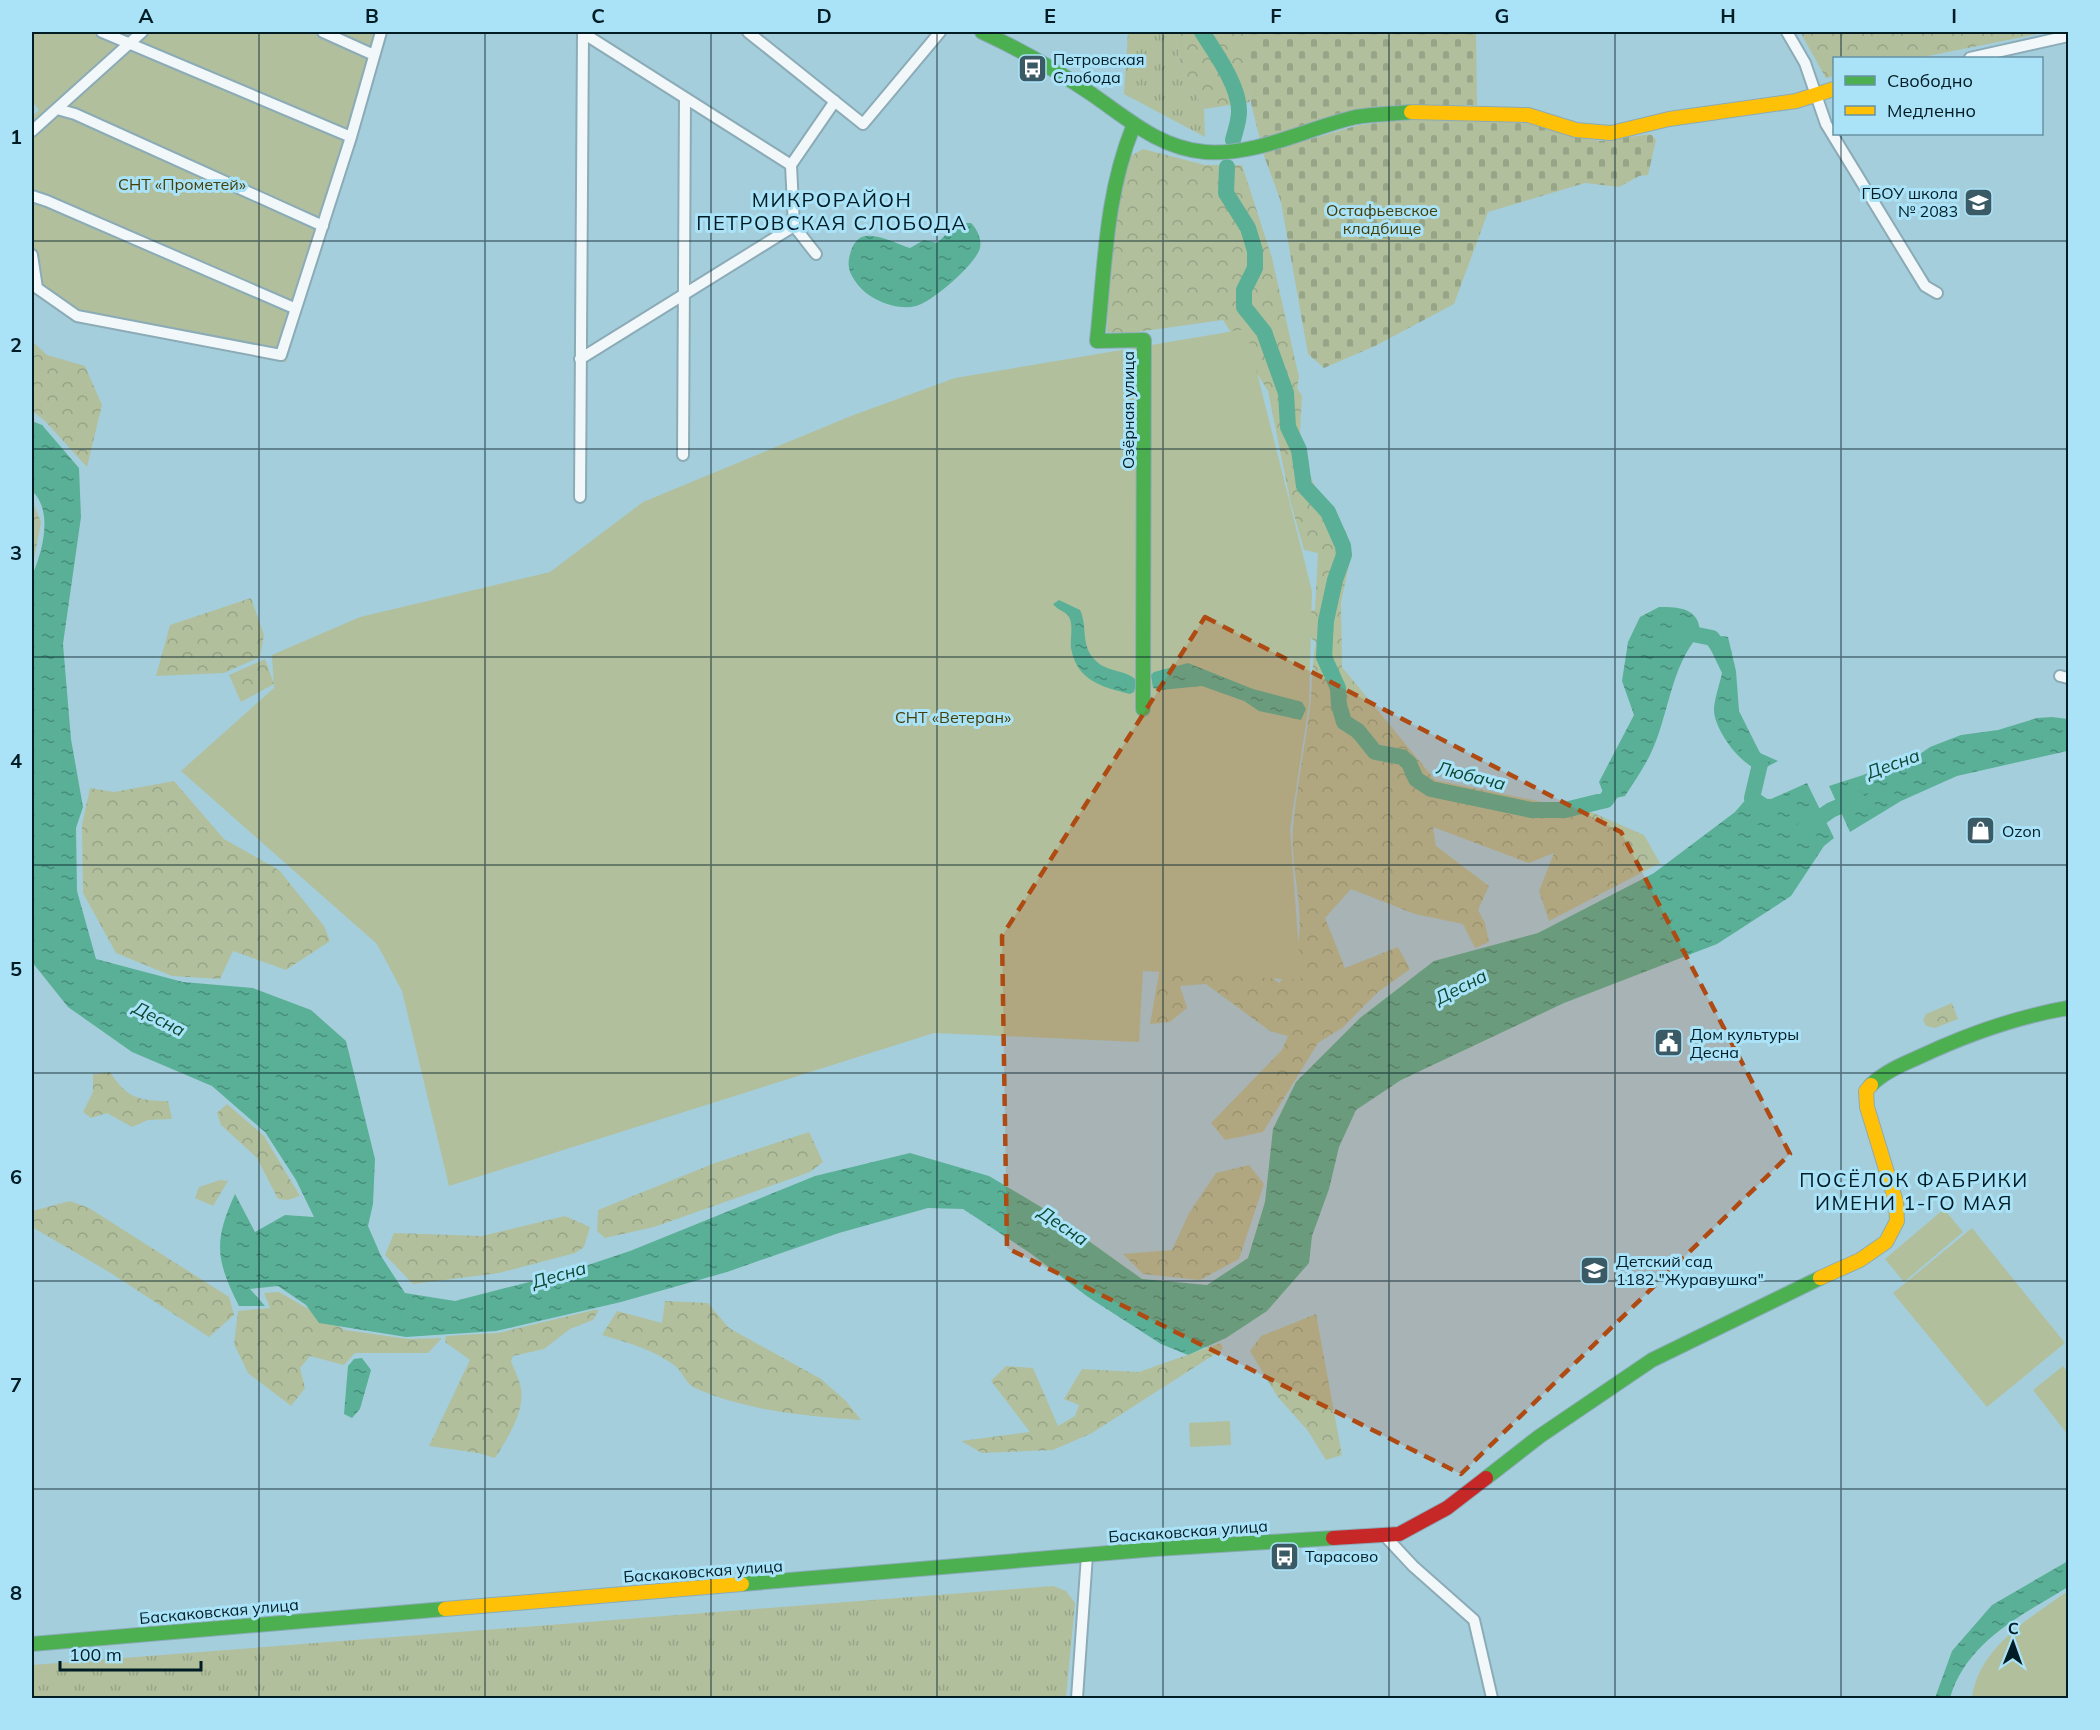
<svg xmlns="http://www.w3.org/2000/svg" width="2100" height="1730" font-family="Mulish,sans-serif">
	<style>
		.grass { fill: url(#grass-tufts) }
		.forest { fill: url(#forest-crowns) }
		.cemetery { fill: url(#cemetery-stones) }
		.garden { fill: #b1bf9d }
		.water { fill: url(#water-ripples) }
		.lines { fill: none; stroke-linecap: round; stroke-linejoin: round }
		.river { stroke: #59b096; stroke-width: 16 }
		.street-casing { stroke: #8babb7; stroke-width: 14 }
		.fast-casing { stroke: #8babb7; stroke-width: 16 }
		.slow-casing { stroke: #8babb7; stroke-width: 16 }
		.jam-casing { stroke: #8babb7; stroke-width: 16 }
		.street { stroke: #f2f8fa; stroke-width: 10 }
		.fast { stroke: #4caf50; stroke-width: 14 }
		.slow { stroke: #ffc107; stroke-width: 14 }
		.jam { stroke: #c62828; stroke-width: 14 }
		.marked { fill: #ae4a12; fill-opacity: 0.2; stroke: #ae4a12; stroke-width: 4.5; stroke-dasharray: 12 8; stroke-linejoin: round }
		.grid { fill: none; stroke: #001c25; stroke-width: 1.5; stroke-opacity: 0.55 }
		.labels { text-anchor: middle; stroke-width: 6; stroke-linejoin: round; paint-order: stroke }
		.poi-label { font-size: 16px; fill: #001c25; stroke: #aae3f8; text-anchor: start }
		.park-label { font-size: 16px; fill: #443e07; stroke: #aae3f8 }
		.street-label { font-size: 16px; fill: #001c25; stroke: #aae3f8 }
		.water-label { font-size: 18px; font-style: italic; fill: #0c4731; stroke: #aae3f8 }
		.quarter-label { font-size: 20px; letter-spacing: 1.5px; fill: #001c25; stroke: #aae3f8 }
		.neatline { fill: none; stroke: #001c25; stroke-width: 2 }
		.grid-label { font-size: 20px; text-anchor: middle; font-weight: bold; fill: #001c25 }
	</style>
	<defs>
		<pattern id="grass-tufts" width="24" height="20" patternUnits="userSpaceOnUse" patternTransform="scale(1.5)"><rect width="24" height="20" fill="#b1bf9d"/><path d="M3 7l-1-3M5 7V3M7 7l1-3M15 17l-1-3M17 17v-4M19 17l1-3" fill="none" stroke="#96a487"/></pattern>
		<pattern id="forest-crowns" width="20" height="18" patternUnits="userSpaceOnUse" patternTransform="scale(1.5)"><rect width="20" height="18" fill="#b1bf9d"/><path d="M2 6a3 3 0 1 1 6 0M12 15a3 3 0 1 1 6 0" fill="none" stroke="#96a487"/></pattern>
		<pattern id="cemetery-stones" width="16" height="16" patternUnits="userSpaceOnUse" patternTransform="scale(1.5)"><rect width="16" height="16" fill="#b1bf9d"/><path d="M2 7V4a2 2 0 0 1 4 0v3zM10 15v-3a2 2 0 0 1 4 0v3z" fill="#96a487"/></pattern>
		<pattern id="water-ripples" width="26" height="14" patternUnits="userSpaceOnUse" patternTransform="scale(1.5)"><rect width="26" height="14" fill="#59b096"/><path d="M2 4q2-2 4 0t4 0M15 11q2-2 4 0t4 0" fill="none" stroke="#478e7a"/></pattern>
	</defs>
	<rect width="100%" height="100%" fill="#a5cedc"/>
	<path class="grass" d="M1128,32H1175L1181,68L1204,109L1205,137L1124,94Z
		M1053,1586L1066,1591L1075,1603L1066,1698H32V1665Z"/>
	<path class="forest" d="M1175,32H1248L1246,66L1250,102L1204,109L1181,68Z
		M1800,32H2048L1918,58H1834V76L1826,78Z
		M1143,149L1205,165H1242L1272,258L1299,377L1297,388L1302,396L1300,432L1304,460L1314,485L1346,532L1351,556L1341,602L1342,667L1435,780L1591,812L1644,835L1660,863L1549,921L1539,891L1554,853L1529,863L1433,827L1436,846L1489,886L1478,910L1485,923L1489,942L1475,948L1463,924L1415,914L1351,889L1325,918L1345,968L1398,947L1410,969L1378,992L1342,1028L1318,1043L1263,1132L1225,1140L1211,1123L1282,1050L1288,1036L1270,1031L1206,984L1180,986L1187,1008L1170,1022L1150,1024L1161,962L1249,961L1279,983C1318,942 1289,879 1293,829C1296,791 1304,753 1309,715C1313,691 1311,667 1316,642L1294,625L1296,612L1315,610L1318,553L1304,550L1290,500L1268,391L1223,320L1130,333L1107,332L1112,224L1124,160Z
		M32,341L47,355L85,366L102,405L87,467L44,420L32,411Z
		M32,500L41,522L33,565L32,561Z
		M251,598L264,635L260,657L224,673L156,676L170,625Z
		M265,659L274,684L241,702L229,675Z
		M174,781L224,839L279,870L324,926L330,941L286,970L233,951L220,979L172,976L116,953L83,893L82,825L90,788L114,792Z
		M1952,1003L1958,1019L1935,1028L1926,1026L1923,1020L1926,1014Z
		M110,1072C126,1097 138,1101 168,1101L172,1119L148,1120L132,1127L107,1113L91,1118L83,1112L93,1092V1074Z
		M227,1104L264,1136L300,1196L288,1200L278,1199L257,1158L221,1125L217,1113Z
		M809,1132L823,1162L810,1172L654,1227L605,1238L597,1231L598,1210L715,1163Z
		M1249,1165L1264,1184L1239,1259L1200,1280L1143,1274L1123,1254L1172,1250L1189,1213L1216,1173Z
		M220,1180L228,1181L213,1206L195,1198L199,1187Z
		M70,1201L89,1208L229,1297L234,1315L209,1337L109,1272L32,1227V1211Z
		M565,1216L590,1227L584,1247L575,1253L499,1273L413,1284L385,1255L394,1233L482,1236Z
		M279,1292L345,1330L408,1339L442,1338L428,1353H355L344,1365L310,1356L300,1368L305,1388L291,1406L248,1373L234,1344L238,1311L270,1308L264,1293Z
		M665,1301L708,1303L729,1328L821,1379L846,1401L861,1420C805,1416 747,1411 695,1388C686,1384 682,1371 674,1365C654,1350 626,1342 602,1335L617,1311L662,1323Z
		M594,1310H599L593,1320L570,1329L544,1349L513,1356L511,1361C514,1369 519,1379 521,1388C525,1412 507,1439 495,1458L478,1453L429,1446L470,1360L445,1342L446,1336L498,1333Z
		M1316,1314L1342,1455L1326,1460L1308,1431L1277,1396L1250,1351L1261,1336Z
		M1221,1343L1223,1349L1092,1433L1053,1450L982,1453L961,1441L1030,1432L991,1381L1006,1366L1033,1368L1058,1426L1075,1416L1079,1405L1064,1399L1082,1369L1139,1372Z"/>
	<path class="cemetery" d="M1248,32H1476L1477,105L1382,106L1356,111L1260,139C1251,104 1240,67 1248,32Z
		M1411,119L1527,123L1575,137L1600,141L1651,134L1656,140L1648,175L1639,176L1619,187L1585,183L1488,212L1454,304L1375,346L1324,368L1308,354L1281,202L1263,153L1359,125Z"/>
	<path class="garden" d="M32,32H386L286,362L78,322L41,295H32V117L39,110L32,101Z
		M1246,329L1312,591L1309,704L1290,829L1301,980L1143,971L1139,1042L934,1033L449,1186L402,991L377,944L181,771L274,688L272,655L360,617L550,572L643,502L851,416L955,378Z
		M1944,1209L1963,1232L1904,1282L1885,1259Z
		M1972,1228L2065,1343L1987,1407L1893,1293Z
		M2063,1366L2068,1373V1435L2033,1390Z
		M1230,1421L1231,1445L1190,1447L1189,1423Z
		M2068,1591V1698H1972C1978,1648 2030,1618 2068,1591Z"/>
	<path class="water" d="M958,223H971C977,229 982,239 980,248C976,264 932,302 916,306C897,311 870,300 858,285C849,273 846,266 851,251C860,222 890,242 910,248L924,240L937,243Z
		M32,421L42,425L79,468L81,517L63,644L71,739L83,807L76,828L77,891L96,959L183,982L253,988L311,1010L346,1041L375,1159L373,1204L368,1226L381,1256L405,1293L455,1301L564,1273L630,1251L815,1176L910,1153L989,1176L1041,1207L1142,1279L1207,1285L1248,1258L1265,1202L1273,1129L1296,1082L1360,1018L1434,961L1538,933L1654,873L1735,812L1747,798L1771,799L1807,783L1834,838L1824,846L1791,896L1717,944L1564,1003L1401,1080L1356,1110L1339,1147L1329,1189L1312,1236L1309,1263L1267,1311L1226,1338L1188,1355L1161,1344L1088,1297L1030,1253L963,1209L928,1208L839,1233L727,1272L621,1302L496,1331L406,1337L319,1323L306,1305L278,1286L250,1289L265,1306H239C216,1260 213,1242 235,1194L255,1232L285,1215L314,1217L296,1180L265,1132L212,1086L132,1052L68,1007L32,962V570L34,571C43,549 53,510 32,491Z
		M1059,600L1080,610C1088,626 1080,645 1095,660C1107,673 1127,669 1137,681L1134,692L1130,694C1102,687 1077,681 1071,648C1070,639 1073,628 1070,619C1067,611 1058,611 1053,604Z
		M1659,607C1680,607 1700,608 1700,634C1670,666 1669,717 1650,755C1643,769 1634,782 1625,796L1606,800L1599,782L1634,715L1622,681L1628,642L1640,617Z
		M1723,636L1728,637L1736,671L1739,711L1760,753L1778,761L1761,770C1741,767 1714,729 1714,710C1714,700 1720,683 1722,673L1710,648L1712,638Z
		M1188,663L1253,689L1302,702L1306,709L1301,720L1259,711L1244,701L1202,686L1161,690L1153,688L1151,675L1154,672Z
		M2052,717L2068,719L2067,751L1957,776L1901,801L1850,832L1829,786L1913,759L1930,747L1961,735L1998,730L2037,718Z
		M362,1358L371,1370L360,1409L352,1418L344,1414L348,1366L354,1359Z
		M2068,1561V1587C2022,1615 1966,1642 1950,1698H1935L1952,1651L1992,1605Z"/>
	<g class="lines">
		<path class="river" d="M1202,32C1215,52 1240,87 1239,112C1239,121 1235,132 1233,140
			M1227,167L1226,193L1248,228L1255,251V268L1244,290V307L1264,332L1286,393L1288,427L1299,450L1304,486L1328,512L1343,546L1344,555L1335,580L1326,621L1324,657L1338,688L1339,705L1344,722L1358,731L1375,752L1402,757L1409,763L1416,779L1431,789L1531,810H1565L1606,800L1618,782
			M1678,631L1712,638L1724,654
			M1749,753L1760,764L1752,798L1770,811
			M1804,829L1831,810L1857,799"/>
		<defs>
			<path id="street" d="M102,32L351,137
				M323,32L374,55
				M748,32L863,124L940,32
				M1787,32L1805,63L1826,124L1925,286L1937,293
				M1970,58L2068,36
				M57,109L75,114L323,226
				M32,131L142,32
				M791,165L835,101
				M32,196L47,201L294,308
				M794,226L816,254
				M32,255L37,288L77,316L281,355L351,137L381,32
				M580,359L794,226L791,165L583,33
				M683,455L685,99
				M580,497L583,32
				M2060,676L2068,678
				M1385,1536L1413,1566L1474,1620L1492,1698
				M1077,1698L1087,1555"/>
			<path id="fast" d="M982,32C1021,50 1058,71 1093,95C1129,120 1160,148 1205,152C1257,156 1307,128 1356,117C1374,114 1393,114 1411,112
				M1133,127C1105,196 1105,268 1097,341L1144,340L1143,709
				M1871,1085C1884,1072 1903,1064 1919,1057C1968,1034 2015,1017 2068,1008
				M1486,1478L1540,1436L1652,1360L1820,1278
				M742,1584L1156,1549L1333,1538
				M32,1644L445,1609"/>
			<path id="slow" d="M1411,112L1528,115L1576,130L1611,133L1669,119L1796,101L1834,89
				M1820,1278L1860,1260L1886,1242L1897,1221L1896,1202L1867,1107L1866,1091L1871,1085
				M445,1609L742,1584"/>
			<path id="jam" d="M1333,1538L1399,1534L1447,1508L1486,1478"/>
		</defs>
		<use href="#street" class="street-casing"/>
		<use href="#fast" class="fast-casing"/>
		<use href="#slow" class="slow-casing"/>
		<use href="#jam" class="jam-casing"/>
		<use href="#street" class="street"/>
		<use href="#fast" class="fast"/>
		<use href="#slow" class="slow"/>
		<use href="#jam" class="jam"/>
	</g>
	<path class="marked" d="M1205,617L1621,832L1790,1154L1461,1474L1007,1248L1002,936Z"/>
	<path class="grid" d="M259,32V1698M485,32V1698M711,32V1698M937,32V1698M1163,32V1698M1389,32V1698M1615,32V1698M1841,32V58M1841,134V1698M32,241H2068M32,449H2068M32,657H2068M32,865H2068M32,1073H2068M32,1281H2068M32,1489H2068"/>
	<defs>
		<symbol id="bus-square" viewBox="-11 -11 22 22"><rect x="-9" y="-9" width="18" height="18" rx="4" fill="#3a5a65" stroke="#aae3f8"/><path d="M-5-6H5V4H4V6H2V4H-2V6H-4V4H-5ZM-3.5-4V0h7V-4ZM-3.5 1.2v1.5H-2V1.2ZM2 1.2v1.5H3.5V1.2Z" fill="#fff"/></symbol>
		<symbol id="school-square" viewBox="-11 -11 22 22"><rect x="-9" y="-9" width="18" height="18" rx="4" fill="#3a5a65" stroke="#aae3f8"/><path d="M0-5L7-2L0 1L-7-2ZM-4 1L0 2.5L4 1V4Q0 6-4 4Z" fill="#fff"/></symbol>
		<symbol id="shop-square" viewBox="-11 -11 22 22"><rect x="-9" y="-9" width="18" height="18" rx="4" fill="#3a5a65" stroke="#aae3f8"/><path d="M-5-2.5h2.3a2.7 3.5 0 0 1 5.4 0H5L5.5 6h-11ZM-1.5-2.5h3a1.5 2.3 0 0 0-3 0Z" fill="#fff"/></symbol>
		<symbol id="civic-square" viewBox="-11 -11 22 22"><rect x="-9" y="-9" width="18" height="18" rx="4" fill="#3a5a65" stroke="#aae3f8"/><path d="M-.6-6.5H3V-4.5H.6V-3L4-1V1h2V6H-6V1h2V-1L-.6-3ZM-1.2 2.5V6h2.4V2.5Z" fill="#fff"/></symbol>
	</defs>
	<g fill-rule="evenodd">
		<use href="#bus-square" x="1016" y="52" width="33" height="33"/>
		<use href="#school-square" x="1962" y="186" width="33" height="33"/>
		<use href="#shop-square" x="1964" y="814" width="33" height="33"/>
		<use href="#civic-square" x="1652" y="1026" width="33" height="33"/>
		<use href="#school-square" x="1578" y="1254" width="33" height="33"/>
		<use href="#bus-square" x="1268" y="1540" width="33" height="33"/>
	</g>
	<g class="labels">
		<g class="poi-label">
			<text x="1053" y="65">Петровская<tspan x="1053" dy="18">Слобода</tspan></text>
			<text x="1958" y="199" text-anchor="end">ГБОУ школа<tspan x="1958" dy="18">№ 2083</tspan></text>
			<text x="2002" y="837">Ozon</text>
			<text x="1690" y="1040">Дом культуры<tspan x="1690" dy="18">Десна</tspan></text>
			<text x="1616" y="1267">Детский сад<tspan x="1616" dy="18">1182 "Журавушка"</tspan></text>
			<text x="1305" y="1562">Тарасово</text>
		</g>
		<g class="park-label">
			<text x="182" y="190">СНТ «Прометей»</text>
			<text x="1382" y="216">Остафьевское<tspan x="1382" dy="18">кладбище</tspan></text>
			<text x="953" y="723">СНТ «Ветеран»</text>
		</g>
		<g class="street-label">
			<text transform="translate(1128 410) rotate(-90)" y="6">Озёрная улица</text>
			<text transform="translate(1188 1531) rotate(-4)" y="6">Баскаковская улица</text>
			<text transform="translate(703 1571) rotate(-4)" y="6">Баскаковская улица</text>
			<text transform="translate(219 1611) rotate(-5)" y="6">Баскаковская улица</text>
		</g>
		<g class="water-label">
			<text transform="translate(1893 764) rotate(-20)" y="6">Десна</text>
			<text transform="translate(1471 776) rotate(14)" y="6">Любача</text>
			<text transform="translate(1461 987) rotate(-27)" y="6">Десна</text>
			<text transform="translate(159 1019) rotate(27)" y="6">Десна</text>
			<text transform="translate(1063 1226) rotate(34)" y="6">Десна</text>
			<text transform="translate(559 1275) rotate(-16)" y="6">Десна</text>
		</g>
		<g class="quarter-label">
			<text x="832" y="207">МИКРОРАЙОН<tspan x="832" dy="23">ПЕТРОВСКАЯ СЛОБОДА</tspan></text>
			<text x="1914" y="1187">ПОСЁЛОК ФАБРИКИ<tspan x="1914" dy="23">ИМЕНИ 1-ГО МАЯ</tspan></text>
		</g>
	</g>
	<rect width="2100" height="1730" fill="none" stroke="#aae3f8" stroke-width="66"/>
	<rect x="1833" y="57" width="210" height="78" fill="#aae3f8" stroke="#6693a4" stroke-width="1.5"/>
	<rect x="1845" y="76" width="30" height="9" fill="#4caf50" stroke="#6693a4" stroke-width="1.5"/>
	<text x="1887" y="87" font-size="18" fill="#001c25">Свободно</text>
	<rect x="1845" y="106" width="30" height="9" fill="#ffc107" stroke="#6693a4" stroke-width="1.5"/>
	<text x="1887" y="117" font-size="18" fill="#001c25">Медленно</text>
	<g transform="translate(2013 1643) rotate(1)" stroke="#aae3f8" stroke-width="4.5" paint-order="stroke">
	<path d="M0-4.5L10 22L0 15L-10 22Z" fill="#001c25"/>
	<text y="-9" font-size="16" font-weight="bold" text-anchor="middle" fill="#001c25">С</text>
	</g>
	<path d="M60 1661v9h141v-9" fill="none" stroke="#001c25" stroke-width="3"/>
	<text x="69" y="1661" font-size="18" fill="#001c25" stroke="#aae3f8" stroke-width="4.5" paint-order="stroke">100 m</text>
	<rect x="33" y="33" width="2034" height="1664" class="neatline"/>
	<g class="grid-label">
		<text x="146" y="23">A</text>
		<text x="372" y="23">B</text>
		<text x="598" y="23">C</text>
		<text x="824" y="23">D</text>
		<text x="1050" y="23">E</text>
		<text x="1276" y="23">F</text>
		<text x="1502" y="23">G</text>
		<text x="1728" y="23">H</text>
		<text x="1954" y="23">I</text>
		<text x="16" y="144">1</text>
		<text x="16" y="352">2</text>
		<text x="16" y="560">3</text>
		<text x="16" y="768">4</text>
		<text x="16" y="976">5</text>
		<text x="16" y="1184">6</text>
		<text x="16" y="1392">7</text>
		<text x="16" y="1600">8</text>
	</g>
</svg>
